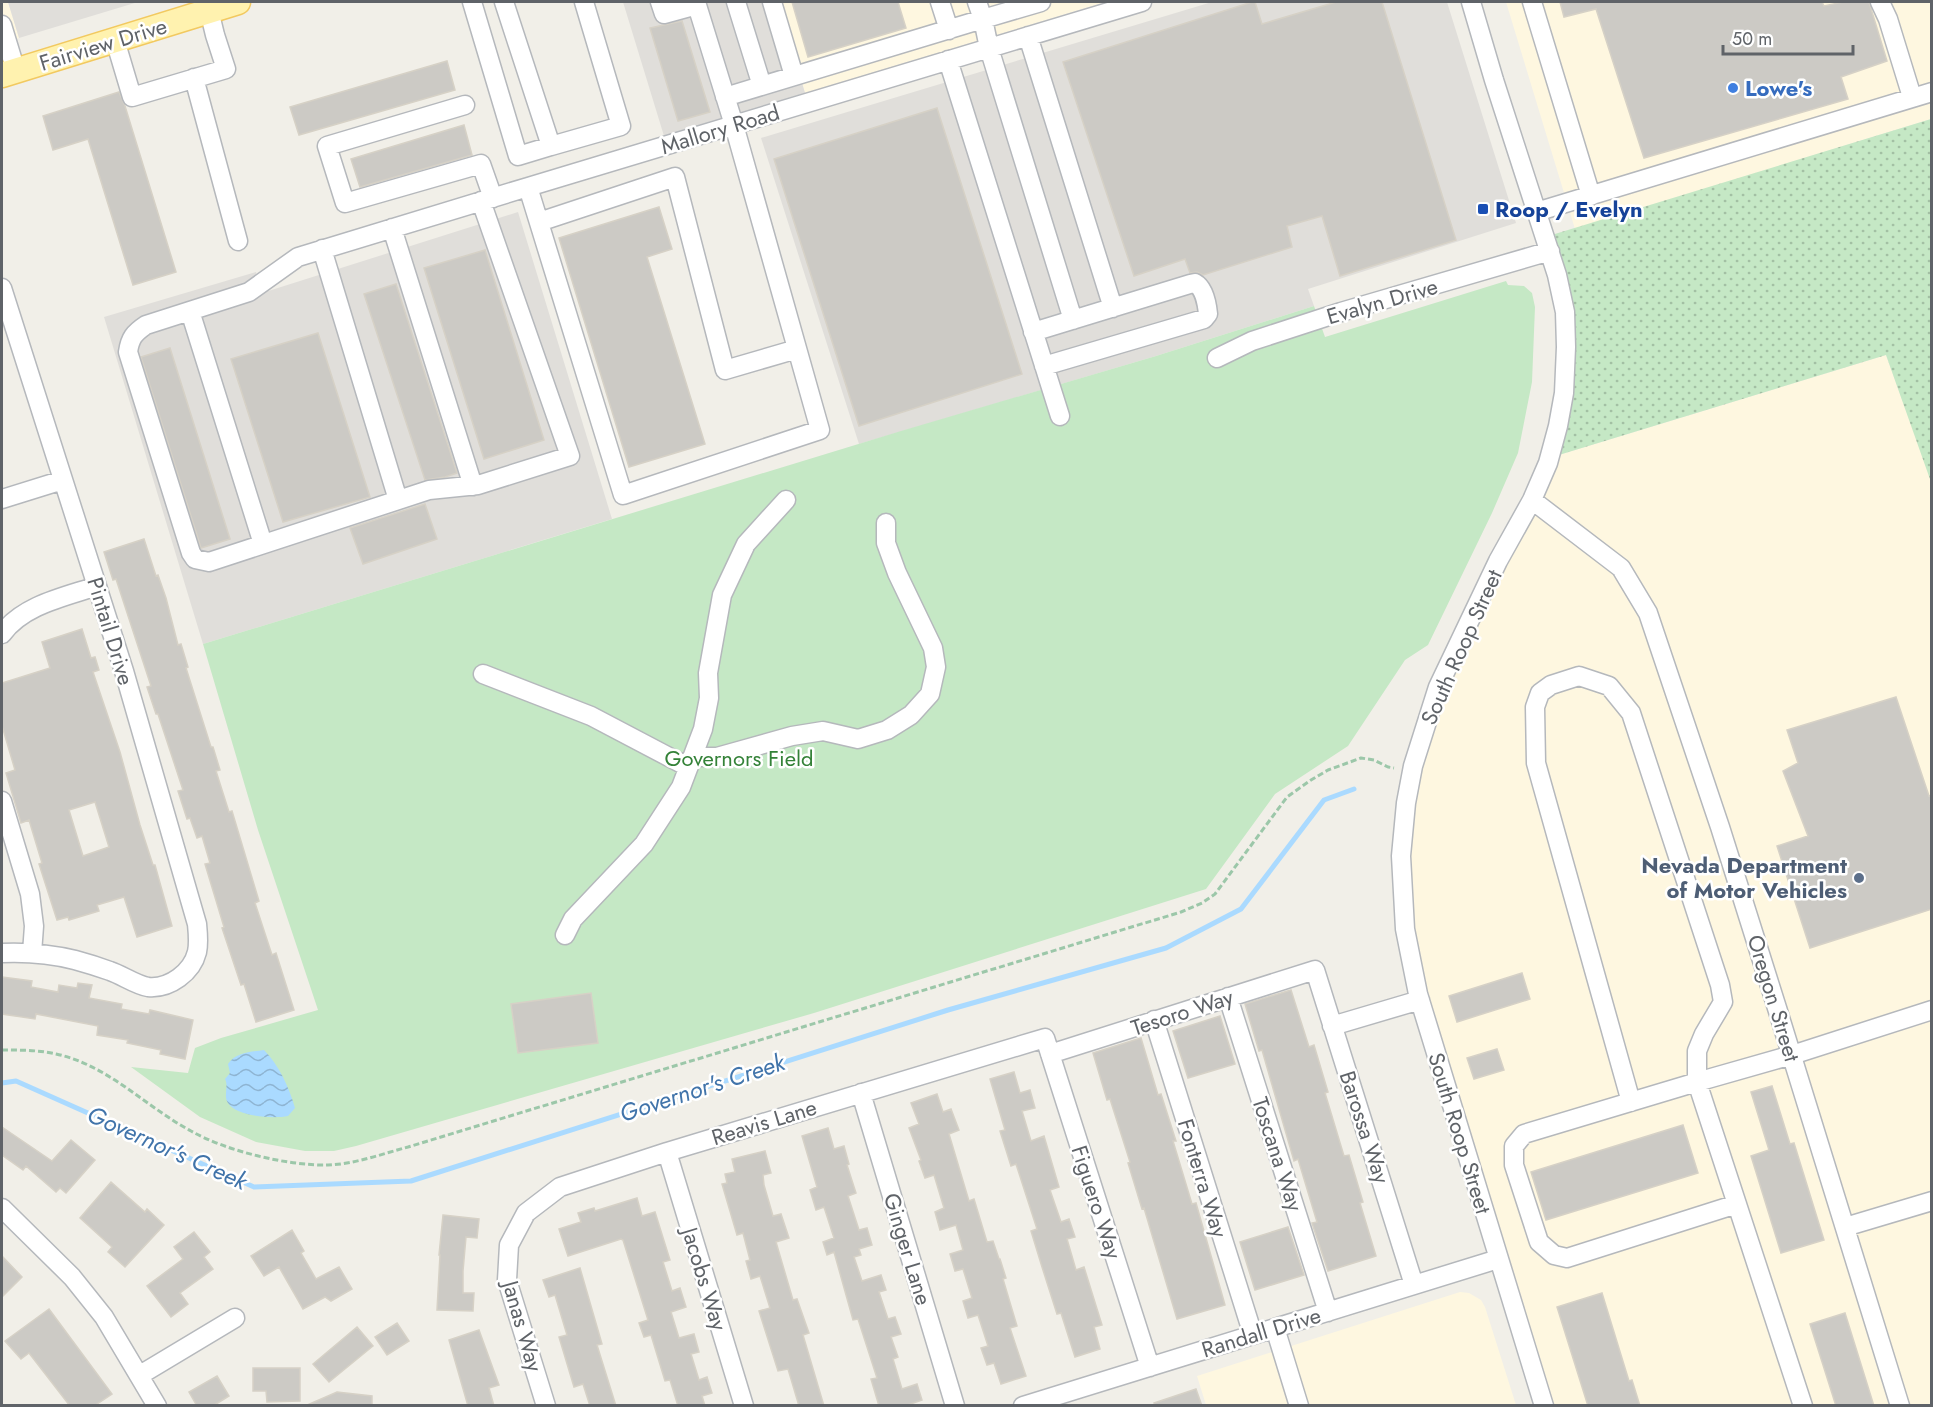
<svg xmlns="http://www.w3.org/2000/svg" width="1933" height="1407" font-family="Jost,sans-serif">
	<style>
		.commercial { fill: #fef7e0 }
		.industrial { fill: #e0deda }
		.grass { fill: url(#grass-dots) }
		.green { fill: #c5e8c5 }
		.water { fill: url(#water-waves) }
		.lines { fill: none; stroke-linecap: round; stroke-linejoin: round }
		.stream { stroke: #aadaff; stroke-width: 5 }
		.building { fill: #cccac5; stroke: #d6d1c6; stroke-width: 1.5; fill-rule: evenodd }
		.minor-casing { stroke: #b5b8bc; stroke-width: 21 }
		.major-casing { stroke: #f2c960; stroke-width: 27 }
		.path { stroke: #9cc7a9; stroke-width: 3; stroke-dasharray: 6 3; stroke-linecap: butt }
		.minor { stroke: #fff; stroke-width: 18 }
		.major { stroke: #fff2af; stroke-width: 24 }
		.shop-dot { fill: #3f7fe0; stroke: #fff; stroke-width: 2 }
		.transit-dot { fill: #1a4fb4; stroke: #fff; stroke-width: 2 }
		.service-dot { fill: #5c6f8a; stroke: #fff; stroke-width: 2 }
		.labels { text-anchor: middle; stroke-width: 5; stroke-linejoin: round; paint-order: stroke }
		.street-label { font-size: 22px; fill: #5f6368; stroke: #fff }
		.shop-label { font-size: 22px; font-weight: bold; fill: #366cbe; stroke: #fff; text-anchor: start }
		.transit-label { font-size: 22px; font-weight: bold; fill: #164399; stroke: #fff; text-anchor: start }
		.park-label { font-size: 22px; fill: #348238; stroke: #fff }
		.service-label { font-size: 22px; font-weight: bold; fill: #4e5e75; stroke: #fff; text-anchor: end }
		.water-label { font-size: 24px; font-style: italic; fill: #4174aa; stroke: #fff }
	</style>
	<defs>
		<pattern id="grass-dots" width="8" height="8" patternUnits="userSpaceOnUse" patternTransform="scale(1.5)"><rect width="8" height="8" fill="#c5e8c5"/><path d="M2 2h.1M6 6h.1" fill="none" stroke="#a3c0a4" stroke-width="1.8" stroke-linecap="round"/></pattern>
		<pattern id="water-waves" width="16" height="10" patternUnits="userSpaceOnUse" patternTransform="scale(1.5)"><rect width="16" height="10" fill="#aadaff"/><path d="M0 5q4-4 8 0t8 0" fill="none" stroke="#8eb4d2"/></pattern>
	</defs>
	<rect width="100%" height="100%" fill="#f1efe8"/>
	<path class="commercial" d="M2,2H8L19,38L2,44Z
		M778,2H1105L805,93Z
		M1506,2H1931V119L1575,229Z
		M1886,355L1932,482L1931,1405H1545L1409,947L1411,779L1446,672L1549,458Z
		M1460,1292L1469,1293L1481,1300L1485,1307L1516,1405H1206L1197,1376Z"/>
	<path class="industrial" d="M8,2H138L19,38Z
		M623,2H778L805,93L664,136Z
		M1212,2H1447L1516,223L1308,289L1314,306L1156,356L859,444L761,138Z
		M518,212L612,519L203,644L104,317L256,272L262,293Z"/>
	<path class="grass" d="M1931,119V482L1886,355L1549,458L1566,347L1545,237Z"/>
	<path class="green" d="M1506,281L1508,285L1524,286L1532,293L1535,307L1532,382L1518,453L1492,513L1428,645L1405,660L1348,746L1275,794L1206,889L814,1013L356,1146L334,1151H305L256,1142L200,1117L131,1067L188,1073L195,1048L221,1038L318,1010L258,830L203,644L901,431L1156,356L1314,306L1325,337Z"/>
	<path class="water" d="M264,1050C279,1065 289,1087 295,1108L288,1116C274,1119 237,1117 228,1103C223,1096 229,1086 225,1079L230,1073L228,1064C236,1052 251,1052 264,1050Z"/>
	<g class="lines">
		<path class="stream" d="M2,1083L16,1081L254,1187L411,1181L948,1010L1166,948L1241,909L1324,800L1354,789"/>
	</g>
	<path class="building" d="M792,2H898L906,28L808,57Z
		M1252,2H1255L1262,24L1336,2H1382L1456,240L1340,276L1322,216L1287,226L1292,247L1203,275L1197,272L1190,273L1185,259L1134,276L1063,62Z
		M1560,2H1822L1824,6L1843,2H1869L1887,61L1841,77L1848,99L1644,158L1596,9L1564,17Z
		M682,21L710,112L678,121L650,28Z
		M447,61L455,90L299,135L290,107Z
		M119,92L125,106L176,272L133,285L88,139L53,150L43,116Z
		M937,108L1022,374L859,426L774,159Z
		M464,125L472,155L360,187L351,159Z
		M659,207L672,249L647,257L705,444L629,467L559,238Z
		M485,250L544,440L484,459L424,268Z
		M396,284L457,473L445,477L425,480L364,294Z
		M318,333L370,497L283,522L231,359Z
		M170,348L230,539L201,548L141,357Z
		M425,504L437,539L363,564L350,528Z
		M144,539L156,576L158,575L166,598L178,645L181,644L188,667L186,668L211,747H213L220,770L216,771L229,812L232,811L259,901L255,903L272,955L276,953L294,1010L256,1022L244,984L241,985L222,928L224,927L205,864L210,863L202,836L197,838L190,818L187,819L178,791L183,790L158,714H156L147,687L151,686L116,579L113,580L104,552Z
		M82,629L91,658L95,657L99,670L93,672L120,752L140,825L153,865H155L172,926L137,937L124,897L97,905L99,911L69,920L68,917L57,920L39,864L42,863L29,820L21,823L6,773L15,770L2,726V683L50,668L42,642ZM95,802L109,847L83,856L69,810Z
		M1896,697L1929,796L1932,795V909L1810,948L1777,846L1808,836L1783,771L1798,763L1787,730Z
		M1522,973L1530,999L1457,1022L1449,996Z
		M2,977L32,981L31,987L58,992L59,985L77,988L78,983L92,985L89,998L122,1004L121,1009L149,1014L150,1010L193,1020L185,1059L160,1054L161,1050L127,1043L128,1040L97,1035L98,1026L36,1014L35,1019L2,1014Z
		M1291,990L1309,1047L1314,1045L1328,1092L1325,1093L1344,1156L1349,1155L1363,1202L1360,1203L1376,1256L1328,1271L1312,1223L1317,1222L1298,1159L1294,1161L1262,1050L1259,1051L1245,1004Z
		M591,993L598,1043L518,1053L511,1004Z
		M1220,1016L1235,1064L1188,1078L1173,1031Z
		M1141,1038L1158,1095L1161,1094L1176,1141H1173L1192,1204L1196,1203L1225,1305L1177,1319L1144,1208L1142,1209L1128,1163L1130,1162L1110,1099L1107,1100L1093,1053Z
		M1497,1049L1504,1070L1474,1079L1467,1058Z
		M1014,1072L1020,1093L1030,1090L1035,1108L1022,1111L1031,1141L1044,1136L1059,1187L1050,1190L1061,1222L1069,1219L1075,1237L1067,1239L1076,1270L1084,1267L1102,1325L1094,1327L1100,1349L1075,1357L1061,1313L1057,1314L1042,1267L1031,1231L1037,1229L1016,1164L1011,1166L1000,1131L1005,1130L990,1079Z
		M1772,1086L1790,1144L1794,1143L1824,1240L1781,1253L1751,1156L1769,1150L1751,1092Z
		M937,1094L943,1112L951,1109L959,1130L949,1134L969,1201L974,1199L987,1242L993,1241L999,1259H1000L1006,1278L1003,1279L1017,1326L1010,1328L1026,1376L1001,1384L994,1363L987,1365L981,1348L988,1346L978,1315L968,1318L963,1301L972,1298L963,1269L955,1271L950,1254L963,1250L956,1225L940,1230L935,1212L944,1208L934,1175L925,1178L919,1161L921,1160L909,1128L919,1124L911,1103Z
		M1683,1125L1698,1173L1546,1220L1531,1172Z
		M2,1127L52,1161L71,1140L95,1160L66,1193L60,1188L56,1192L26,1166L23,1170L2,1155Z
		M828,1128L834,1149L844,1146L849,1164L847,1165L856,1193L848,1196L859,1230L867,1228L872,1245L859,1249L861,1255L854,1257L862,1281L881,1275L886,1290L879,1292L888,1319L895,1317L901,1334L891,1337L898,1357L893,1359L902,1389L917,1384L922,1400L905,1406H879L871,1379L877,1378L858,1319L853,1320L834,1252L827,1255L823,1242L834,1238L824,1207L816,1210L810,1190L817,1187L802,1136Z
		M765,1151L771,1173L763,1175L764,1185L773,1216L781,1214L789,1238L776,1242L793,1300L797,1299L809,1333L803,1335L824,1406H799L788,1369L778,1371L759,1311L770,1308L760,1276L751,1279L746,1261L750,1260L743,1233L737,1235L722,1184L727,1183L725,1174L735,1172L732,1159Z
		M111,1182L145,1212L147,1209L164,1225L125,1267L108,1252L112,1247L80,1218Z
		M637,1198L642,1216L655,1212L670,1260L663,1262L672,1291L680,1288L686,1307L671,1312L679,1338L694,1334L699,1352L691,1354L699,1380L707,1377L712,1393L702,1396L705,1406H678L670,1380L665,1381L651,1335L644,1337L639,1323L648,1320L623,1240L621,1239L568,1256L559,1229L581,1222L578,1213L594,1208L595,1211Z
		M443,1215L479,1219L477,1238L466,1237L463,1271V1293H474L473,1311L437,1310L440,1255H439Z
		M1288,1227L1304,1275L1255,1290L1240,1242Z
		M292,1230L304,1251L301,1253L316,1279L339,1267L352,1289L331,1301L325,1297L303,1309L279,1267L264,1276L251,1256Z
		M194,1232L210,1252L204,1257L213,1269L180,1293L188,1304L171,1317L147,1286L183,1259L174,1247Z
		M2,1256L22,1277L2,1297Z
		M580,1268L602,1344L597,1345L616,1406H590L583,1384L574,1387L559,1337L567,1335L555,1295L549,1297L543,1280Z
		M1602,1293L1629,1381L1632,1380L1640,1406H1588L1557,1307Z
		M49,1309L112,1394L94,1406H70L29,1353L21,1359L5,1341Z
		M1845,1313L1874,1406H1836L1810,1324Z
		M397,1323L409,1341L387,1355L375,1337Z
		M357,1327L373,1346L329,1382L313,1364Z
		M479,1330L499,1385L489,1388L494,1406H468L449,1340Z
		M253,1368H300V1401L267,1402L266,1391H253Z
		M217,1376L229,1396L213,1406H197L189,1392Z
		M1196,1389L1202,1406H1155L1154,1403Z
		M337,1392L372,1396V1406H305Z"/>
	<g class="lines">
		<defs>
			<path id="minor" d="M472,2L518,156L551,146
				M504,2L551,146L621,126L584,2
				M660,2L664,14L697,5
				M736,2L762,86
				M772,2L794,76
				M940,2L949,30
				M977,2L983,19L1041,2
				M1471,2L1494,80L1557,275L1565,312L1566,347L1564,393L1558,426L1548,463L1532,500L1498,561L1438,687L1413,766L1406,803L1401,856L1405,929L1418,994L1544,1406
				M1532,2L1591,196
				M1880,2L1888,19L1912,97
				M2,25L16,71
				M1028,36L1113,308
				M115,40L132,97L226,69L215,35L207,2
				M948,60L1060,416
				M194,78L238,241
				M725,97L983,19L989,48L1073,320
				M465,105L327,146L345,203L481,164L493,198
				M528,187L623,495L820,430L734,125L696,2
				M481,201L570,456L478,485L429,490L209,562L195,559L191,553L128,352C130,338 134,333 146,325L249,292L298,257L528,187L1142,2
				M1536,212L1932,92
				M539,222L675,177L725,370L797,349
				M392,228L473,486
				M322,249L398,500
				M2,288L124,671L197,924C198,934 199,943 197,952C192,972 170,989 148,987C136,985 122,975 110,971C99,967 86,963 75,960C51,954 26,952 2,953
				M190,311L263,544
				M1033,332L1190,284L1195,283C1204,288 1207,304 1208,314L1204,319L1044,366
				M1217,358L1252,341L1341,312L1550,251
				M2,499L63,480
				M1532,500L1621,568L1648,613L1720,827L1777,1008L1900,1406
				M2,634C23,605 64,597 97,586
				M483,674L591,716L688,767
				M692,757H717L792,736L823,731L858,739L887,730L911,715L930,694L936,667L933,648L897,573L886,543V523
				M2,801L30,894L34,926L32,953
				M565,935L573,919L644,844L681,787L703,729L709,698L708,673L722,595L746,544L786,500
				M1228,997L1328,1312
				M1154,1020L1253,1335
				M1332,1026L1420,1000
				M1050,1054L1315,970L1414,1285
				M861,1093L955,1406
				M1631,1102L1536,763L1535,707L1540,693L1551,685L1579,676L1609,686L1631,713L1720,985L1723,1002L1704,1034L1697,1051V1082L1524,1134L1514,1146V1165L1539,1242L1554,1255L1567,1258L1737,1204
				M667,1152L744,1406
				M2,1208L72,1277L104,1317L157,1406
				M1845,1227L1932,1201
				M1275,1328L1299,1406
				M140,1375L235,1318
				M546,1406L507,1280L509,1245L526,1213L560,1187L667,1152L1045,1038L1150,1367
				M1023,1406L1498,1259
				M1803,1406L1697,1082L1792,1055L1932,1010"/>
			<path id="major" d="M2,75L238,2"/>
		</defs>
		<use href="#minor" class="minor-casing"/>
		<use href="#major" class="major-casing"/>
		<path class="path" d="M2,1050C20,1050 39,1050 56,1054C108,1065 146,1107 191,1131C226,1151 288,1166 328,1165C355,1164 382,1154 408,1147L1181,912L1202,903L1215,894L1287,797L1311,780L1328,770L1361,758L1374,760L1388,767L1394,768"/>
		<use href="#minor" class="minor"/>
		<use href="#major" class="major"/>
	</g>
	<circle class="shop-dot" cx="1733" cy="88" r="6"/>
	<rect class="transit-dot" x="1477" y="203" width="12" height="12" rx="3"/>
	<circle class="service-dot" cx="1859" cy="878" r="6"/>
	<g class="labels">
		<g class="street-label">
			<text transform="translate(103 44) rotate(-17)" y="8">Fairview Drive</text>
			<text transform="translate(720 129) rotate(-17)" y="8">Mallory Road</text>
			<text transform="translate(1382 301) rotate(-16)" y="8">Evalyn Drive</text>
			<text transform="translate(111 631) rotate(73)" y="8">Pintail Drive</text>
			<text transform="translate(1461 647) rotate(-66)" y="8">South Roop Street</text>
			<text transform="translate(1774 998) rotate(73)" y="8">Oregon Street</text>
			<text transform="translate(1182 1012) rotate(-18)" y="8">Tesoro Way</text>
			<text transform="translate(764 1122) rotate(-17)" y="8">Reavis Lane</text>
			<text transform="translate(1365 1127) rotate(72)" y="8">Barossa Way</text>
			<text transform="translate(1460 1133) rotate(73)" y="8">South Roop Street</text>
			<text transform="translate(1278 1154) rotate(72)" y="8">Toscana Way</text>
			<text transform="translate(1203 1178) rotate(73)" y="8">Fonterra Way</text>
			<text transform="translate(1097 1202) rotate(72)" y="8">Figuero Way</text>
			<text transform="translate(908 1249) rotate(73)" y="8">Ginger Lane</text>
			<text transform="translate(705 1279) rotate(73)" y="8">Jacobs Way</text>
			<text transform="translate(523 1326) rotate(74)" y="8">Janas Way</text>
			<text transform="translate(1261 1332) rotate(-17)" y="8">Randall Drive</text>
		</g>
		<g class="shop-label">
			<text x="1745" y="96">Lowe's</text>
		</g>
		<g class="transit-label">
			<text x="1495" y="217">Roop / Evelyn</text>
		</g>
		<g class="park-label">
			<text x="739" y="766">Governors Field</text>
		</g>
		<g class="service-label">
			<text x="1847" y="873">Nevada Department<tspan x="1847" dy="25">of Motor Vehicles</tspan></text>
		</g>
		<g class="water-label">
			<text transform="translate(702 1088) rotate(-18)" y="8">Governor's Creek</text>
			<text transform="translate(167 1148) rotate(24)" y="8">Governor's Creek</text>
		</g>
	</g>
	<rect width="1933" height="1407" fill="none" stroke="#5f6368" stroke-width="6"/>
	<path d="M1723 45v9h130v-9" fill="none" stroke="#5f6368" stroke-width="3"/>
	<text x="1732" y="45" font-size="18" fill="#5f6368" stroke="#ffffff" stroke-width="4.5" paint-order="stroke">50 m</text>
</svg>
